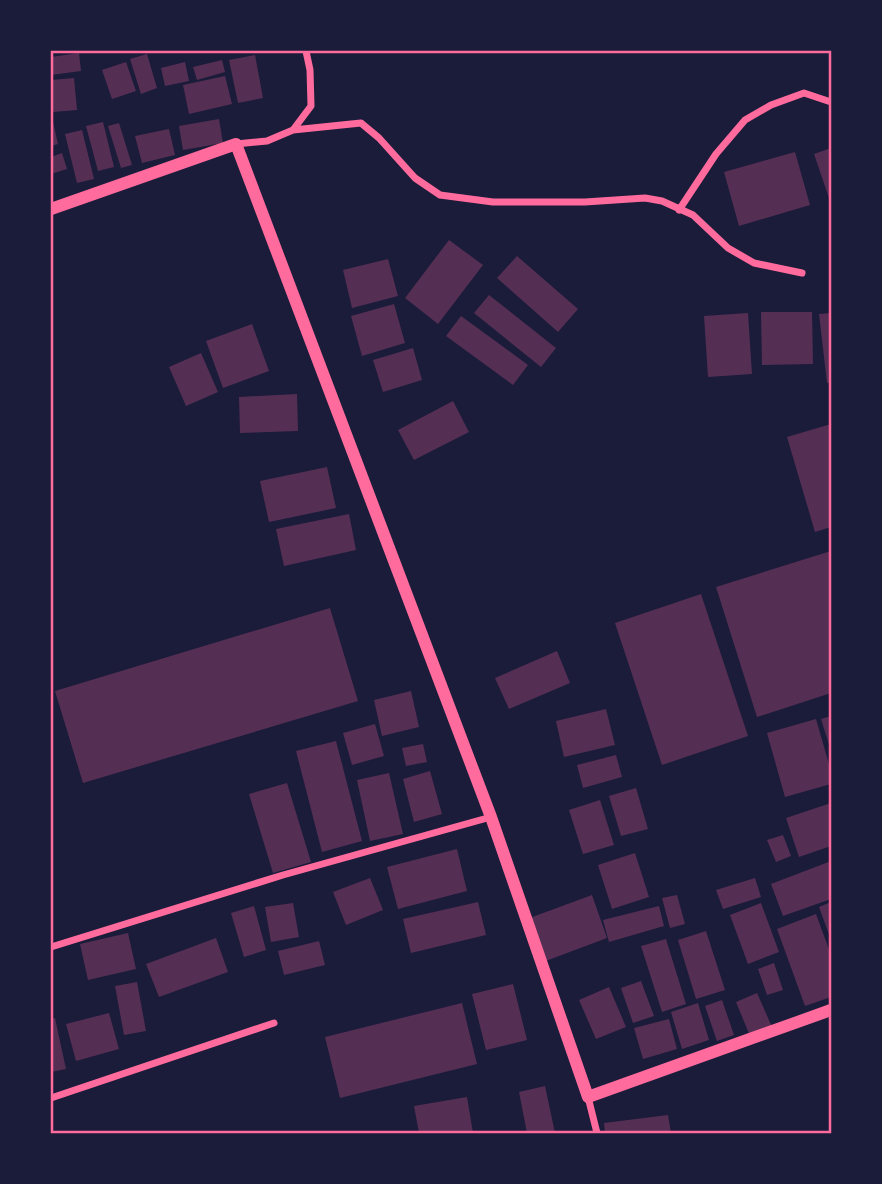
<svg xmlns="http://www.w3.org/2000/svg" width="882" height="1184" font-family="Montserrat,sans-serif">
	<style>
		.building { fill: #542f53 }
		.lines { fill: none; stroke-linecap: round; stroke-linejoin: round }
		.minor { stroke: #ff6b9d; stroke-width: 7 }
		.tertiary { stroke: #ff6b9d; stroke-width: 12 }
		.neatline { fill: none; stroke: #ff6b9d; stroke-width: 2.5 }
	</style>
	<rect width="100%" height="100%" fill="#1b1b3a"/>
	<path class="building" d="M79,53L81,71L51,75V57Z
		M147,54L157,88L141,94L130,59Z
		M255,55L263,98L238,103L229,60Z
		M222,60L225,72L197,80L193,67Z
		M126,62L136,91L112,99L102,70Z
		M185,62L189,81L165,86L161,68Z
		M225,76L232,104L189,114L183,85Z
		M74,78L77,110L53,112L51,80Z
		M51,113L58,144L51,146Z
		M219,119L223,143L183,150L179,126Z
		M103,122L114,167L98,171L86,126Z
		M119,123L132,165L121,168L108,126Z
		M169,129L175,155L142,163L135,136Z
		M82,130L94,179L77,183L65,134Z
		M831,148V204L814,154Z
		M795,152L810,205L739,226L724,172Z
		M62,153L67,169L51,174V157Z
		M449,240L483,265L438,324L405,298Z
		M517,256L578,309L558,332L497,278Z
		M388,259L398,296L352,308L343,270Z
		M489,295L556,348L541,367L474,313Z
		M394,304L405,343L362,356L351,316Z
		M761,312H812L813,364L762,365Z
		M748,313L752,374L708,377L704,316Z
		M831,313V382L827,383L819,314Z
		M461,316L528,365L513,385L446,336Z
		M252,324L269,371L223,388L206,341Z
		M413,348L422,380L383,392L373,360Z
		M201,353L218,392L186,406L169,367Z
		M297,394L298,431L240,433L239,397Z
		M453,401L469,432L414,460L398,430Z
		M831,424V527L815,532L787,437Z
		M327,467L336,508L269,522L260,481Z
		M349,514L356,550L284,566L276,529Z
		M831,551V693L757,717L716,587Z
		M701,594L748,736L662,765L615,623Z
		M330,608L358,701L83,783L55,691Z
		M557,651L570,683L509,709L495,678Z
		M411,691L419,727L382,736L374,700Z
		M606,709L615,745L564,757L556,721Z
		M831,716V751L821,719Z
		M816,719L831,771V784L785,797L767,733Z
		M375,724L384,756L352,765L343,733Z
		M336,741L362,841L322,852L296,751Z
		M423,744L427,762L406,766L402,748Z
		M616,755L622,777L583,788L577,765Z
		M430,771L442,814L414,822L403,779Z
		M389,773L403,834L370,841L357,780Z
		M287,783L311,862L273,873L249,794Z
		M636,788L648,829L621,836L609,796Z
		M600,800L614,845L583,854L569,810Z
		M831,803V846L799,857L786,818Z
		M783,835L791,856L776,862L767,840Z
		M457,849L467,891L398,909L387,867Z
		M635,853L649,897L612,909L598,865Z
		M831,861V899L783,916L771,884Z
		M370,878L383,910L346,925L333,892Z
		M755,878L761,897L723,909L716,890Z
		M592,895L607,938L543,962L527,919Z
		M677,895L685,924L670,928L662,898Z
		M478,902L486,935L411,953L403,919Z
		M831,902V940L819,907Z
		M293,903L299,937L271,942L265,907Z
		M761,903L779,952L748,964L730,915Z
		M254,906L266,950L244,957L231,913Z
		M659,906L664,926L609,942L603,920Z
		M816,914L831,955V997L805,1006L777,929Z
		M706,931L725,990L696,999L678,940Z
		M128,933L136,969L88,980L80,944Z
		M216,938L228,972L159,997L146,964Z
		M666,939L686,1004L662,1012L641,946Z
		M319,941L325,965L284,975L278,951Z
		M774,963L783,990L767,995L758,969Z
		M641,981L654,1016L633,1023L621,988Z
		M137,982L146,1031L124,1035L115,986Z
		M513,984L527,1040L486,1050L472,994Z
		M609,987L626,1027L596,1039L579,1000Z
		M757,993L772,1027L750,1036L736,1002Z
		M722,1000L734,1035L717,1041L705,1006Z
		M462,1003L477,1064L340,1098L325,1037Z
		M698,1003L709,1040L682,1049L671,1012Z
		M109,1013L119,1049L76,1061L66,1024Z
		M55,1018L66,1069L51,1072V1019Z
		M669,1019L677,1049L643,1059L634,1028Z
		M545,1086L555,1133H527L519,1092Z
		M467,1097L473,1133H419L414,1106Z
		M668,1115L671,1133H605L604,1123Z"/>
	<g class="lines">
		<path class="minor" d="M293,130L361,123L379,138L415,178L440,195L493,202H585L645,198L662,201L693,215L728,248L754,263L802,273
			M236,144L267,141L293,130L311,106L310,70L306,51
			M679,210L716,154L745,120L771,105L804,93L831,102
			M51,947L283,875L491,817
			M588,1097L597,1133
			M51,1098L274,1023"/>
		<path class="tertiary" d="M51,209L236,144L491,817L588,1097L831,1010"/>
	</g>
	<rect width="882" height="1184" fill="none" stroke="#1b1b3a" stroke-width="105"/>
	<rect x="52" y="52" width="778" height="1080" class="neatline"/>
</svg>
